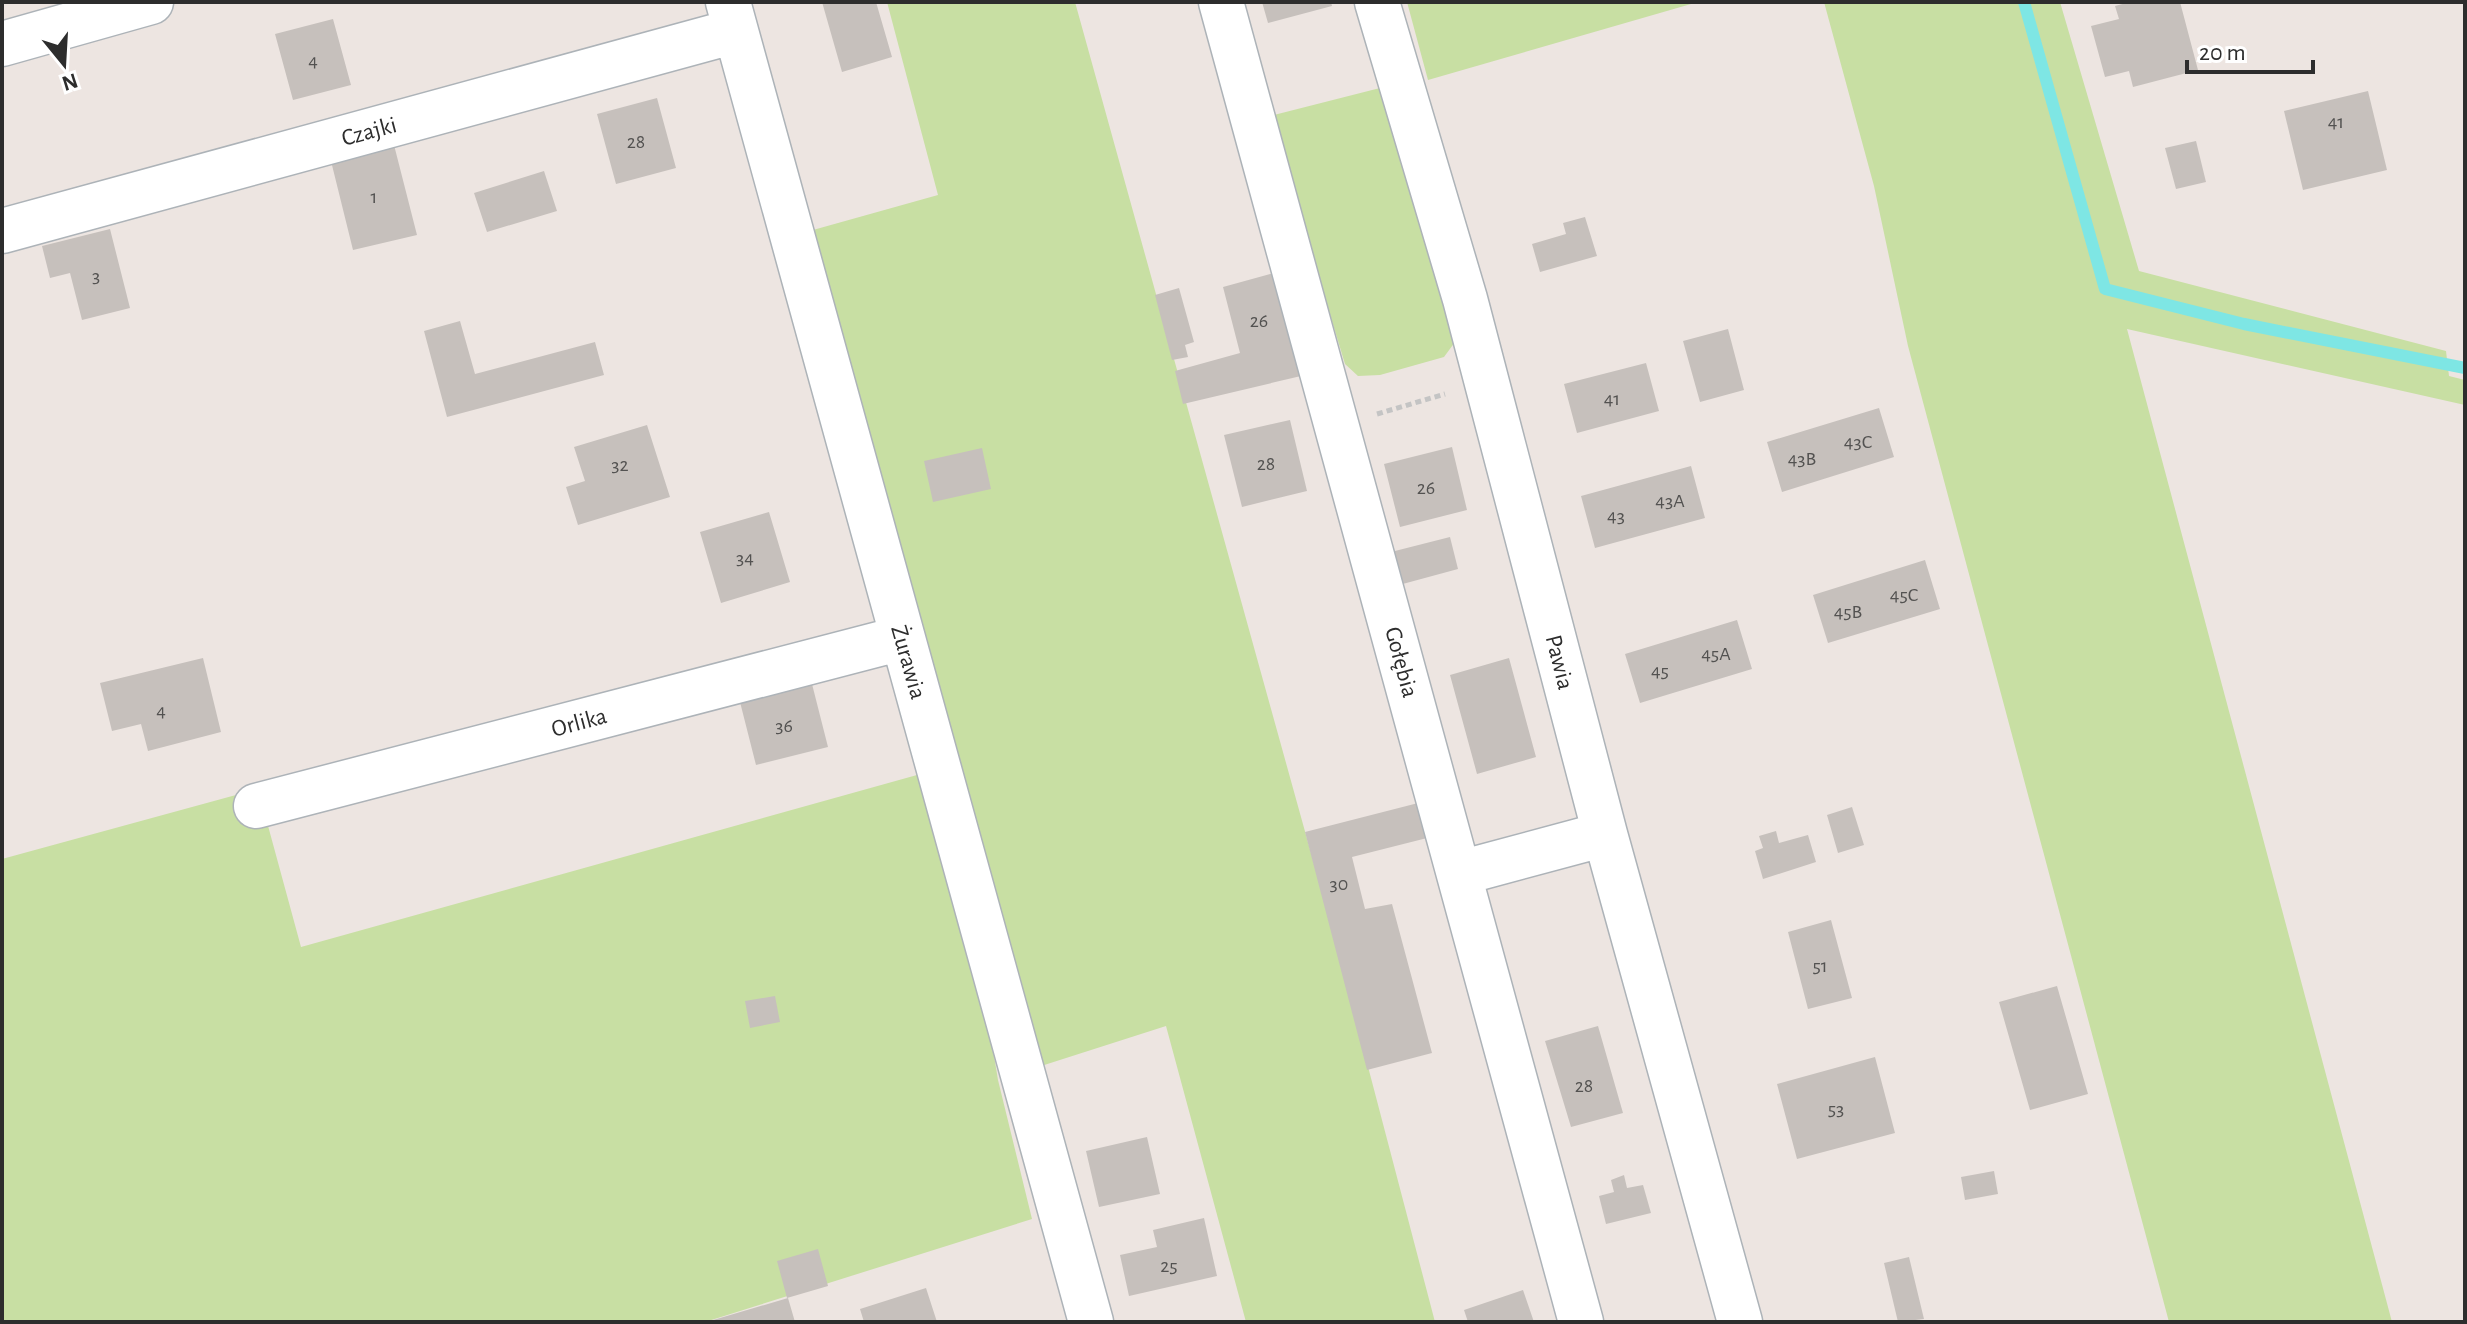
<svg xmlns="http://www.w3.org/2000/svg" width="2467" height="1324" font-family="'Alegreya Sans',sans-serif">
	<style>
		.green { fill: #c8dfa3 }
		.lines { fill: none; stroke-linecap: round; stroke-linejoin: round }
		.stream { stroke: #7ee6e4; stroke-width: 12 }
		.building { fill: #c6c0bc }
		.minor-casing { stroke: #adb3b8; stroke-width: 47 }
		.path { stroke: #c4c4c4; stroke-width: 5; stroke-dasharray: 6 4; stroke-linecap: butt }
		.minor { stroke: #fff; stroke-width: 44 }
		.labels { text-anchor: middle; stroke-width: 6; stroke-linejoin: round; paint-order: stroke }
		.number-label { font-size: 20px; fill: #535251 }
		.street-label { font-size: 24px; fill: #2d2d2d; stroke: #fff }
	</style>
	<rect width="100%" height="100%" fill="#ede5e1"/>
	<path class="green" d="M887,2H1075L1329,918L1435,1322H1246L1166,1026L1038,1067L813,230L938,195Z
		M1407,2H1698L1428,80Z
		M1824,2H2060L2139,271L2446,351L2449,376L2465,380V405L2127,329L2392,1322H2169L1908,346L1874,186Z
		M1380,88L1455,342L1444,357L1380,375L1358,376L1345,364L1270,116Z
		M917,775L988,1019L998,1080L1032,1219L705,1322H2V859L258,789L301,947Z"/>
	<g class="lines">
		<path class="stream" d="M2024,2L2105,289L2244,324L2465,368"/>
	</g>
	<path class="building" d="M822,2H876L892,57L842,72Z
		M1262,2H1331L1332,6L1268,23Z
		M2130,2H2180L2198,70L2133,87L2129,71L2105,77L2091,26L2119,19L2115,6Z
		M333,19L351,85L293,100L275,34Z
		M2368,91L2387,170L2303,190L2284,111Z
		M657,98L676,168L616,184L597,114Z
		M393,141L417,235L353,250L330,157Z
		M2196,141L2206,182L2176,189L2165,148Z
		M544,171L557,211L487,232L474,193Z
		M1585,217L1597,256L1540,272L1532,244L1566,234L1563,223Z
		M110,229L130,308L82,320L70,273L50,278L42,246Z
		M1274,273L1301,376L1183,404L1175,371L1240,353L1223,287Z
		M1179,288L1194,342L1185,345L1188,357L1172,360L1155,295Z
		M460,321L475,374L595,342L604,375L447,417L424,331Z
		M1728,329L1744,390L1700,402L1683,341Z
		M1646,363L1659,411L1577,433L1564,384Z
		M1879,408L1894,457L1782,492L1767,442Z
		M1290,420L1307,491L1242,507L1224,435Z
		M647,425L670,497L578,525L566,487L585,481L574,447Z
		M1452,447L1467,510L1400,527L1384,464Z
		M982,448L991,489L933,502L924,461Z
		M1691,466L1705,518L1595,548L1581,496Z
		M769,512L790,582L721,603L700,532Z
		M1450,537L1458,569L1399,585L1391,552Z
		M1925,560L1940,609L1828,643L1813,595Z
		M1737,620L1752,669L1640,703L1625,654Z
		M203,658L221,732L148,751L141,724L112,731L100,683Z
		M1509,658L1536,757L1477,774L1450,675Z
		M812,684L828,747L756,765L740,702Z
		M1426,801L1435,836L1352,857L1365,909L1392,904L1432,1053L1367,1070L1305,832Z
		M1852,807L1864,845L1838,853L1827,815Z
		M1776,831L1779,843L1808,835L1816,862L1763,879L1755,851L1763,848L1759,836Z
		M1831,920L1852,998L1808,1009L1788,932Z
		M2057,986L2088,1094L2030,1110L1999,1002Z
		M775,996L780,1022L750,1028L745,1001Z
		M1598,1026L1623,1113L1571,1127L1545,1041Z
		M1875,1057L1895,1133L1797,1159L1777,1084Z
		M1147,1137L1160,1194L1099,1207L1086,1151Z
		M1994,1171L1998,1194L1965,1200L1961,1177Z
		M1624,1175L1627,1188L1643,1185L1651,1213L1606,1224L1599,1196L1614,1192L1611,1180Z
		M1204,1218L1217,1276L1129,1296L1120,1255L1157,1247L1153,1230Z
		M818,1249L828,1286L787,1298L777,1261Z
		M1909,1257L1924,1319L1898,1322L1884,1263Z
		M926,1288L937,1322H864L860,1309Z
		M1523,1290L1534,1322H1468L1464,1310Z
		M788,1298L795,1322H710V1321Z"/>
	<g class="lines">
		<defs>
			<path id="minor" d="M728,2L1091,1322
				M1221,2L1581,1322
				M1377,2L1465,299L1605,834L1740,1322
				M2,44L151,2
				M2,231L735,31
				M256,806L902,638
				M1460,873L1605,834"/>
		</defs>
		<use href="#minor" class="minor-casing"/>
		<path class="path" d="M1377,414L1445,394"/>
		<use href="#minor" class="minor"/>
	</g>
	<g class="labels">
		<g class="number-label">
			<text x="313" y="67">4</text>
			<text x="2336" y="128">41</text>
			<text x="636" y="148">28</text>
			<text x="374" y="203">1</text>
			<text x="96" y="282">3</text>
			<text x="1259" y="327">26</text>
			<text x="1612" y="405">41</text>
			<text x="1858" y="448">43C</text>
			<text x="1802" y="465">43B</text>
			<text x="1266" y="470">28</text>
			<text x="620" y="471">32</text>
			<text x="1426" y="494">26</text>
			<text x="1670" y="507">43A</text>
			<text x="1616" y="522">43</text>
			<text x="745" y="564">34</text>
			<text x="1904" y="601">45C</text>
			<text x="1848" y="618">45B</text>
			<text x="1716" y="660">45A</text>
			<text x="1660" y="677">45</text>
			<text x="161" y="717">4</text>
			<text x="784" y="732">36</text>
			<text x="1339" y="890">30</text>
			<text x="1820" y="972">51</text>
			<text x="1584" y="1092">28</text>
			<text x="1836" y="1115">53</text>
			<text x="1169" y="1272">25</text>
		</g>
		<g class="street-label">
			<text transform="translate(369 131) rotate(-15)" y="8">Czajki</text>
			<text transform="translate(909 662) rotate(74)" y="8">Żurawia</text>
			<text transform="translate(1402 662) rotate(75)" y="8">Gołębia</text>
			<text transform="translate(1560 662) rotate(76)" y="8">Pawia</text>
			<text transform="translate(579 722) rotate(-15)" y="8">Orlika</text>
		</g>
	</g>
	<rect width="2467" height="1324" fill="none" stroke="#2d2d2d" stroke-width="8"/>
	<g transform="translate(64 64) rotate(162)" stroke="#ffffff" stroke-width="6" paint-order="stroke">
	<path d="M0-6L14 30L0 20L-14 30Z" fill="#2d2d2d"/>
	<text y="-12" font-size="22" font-weight="bold" text-anchor="middle" fill="#2d2d2d">N</text>
	</g>
	<path d="M2187 60v12h126v-12" fill="none" stroke="#2d2d2d" stroke-width="4"/>
	<text x="2199" y="60" font-size="24" fill="#2d2d2d" stroke="#ffffff" stroke-width="6" paint-order="stroke">20 m</text>
</svg>
